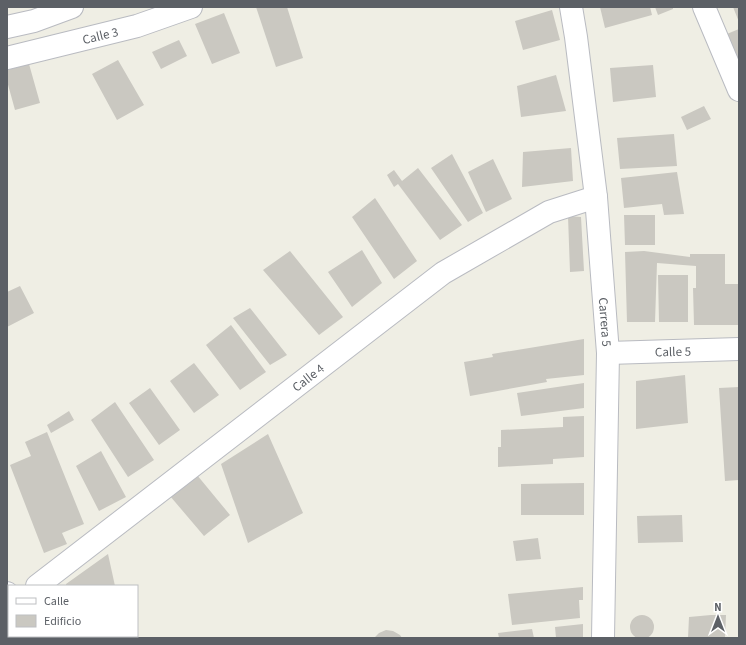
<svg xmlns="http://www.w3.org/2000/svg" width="746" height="645" font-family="'Source Sans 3',sans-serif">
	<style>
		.building { fill: #cac8c1 }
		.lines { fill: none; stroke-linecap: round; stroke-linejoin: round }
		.street-casing { stroke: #b9bbc1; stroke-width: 24 }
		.street { stroke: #fff; stroke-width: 22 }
		.labels { text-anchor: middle; stroke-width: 4; stroke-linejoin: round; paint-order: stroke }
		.street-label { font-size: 13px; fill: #5c6066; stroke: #fff }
	</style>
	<rect width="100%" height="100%" fill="#efeee4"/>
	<path class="building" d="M256,7H287L303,58L276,67Z
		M600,7H650L652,15L605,28Z
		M655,7H673V9L658,15Z
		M733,7H739V22Z
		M552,10L560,40L523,50L515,21Z
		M224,13L240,53L212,64L195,24Z
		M739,29V62L722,36Z
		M179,40L187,56L161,69L152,52Z
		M118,60L144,105L117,120L92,74Z
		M29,64L40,103L15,110L7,81V70Z
		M653,65L656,97L613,102L610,68Z
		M556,75L566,111L521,117L517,86Z
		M704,106L711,119L687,130L681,117Z
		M674,134L677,166L620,169L617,138Z
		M571,148L573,181L522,187L523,152Z
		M452,154L483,213L468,222L431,168Z
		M493,159L512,199L486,212L468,172Z
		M418,168L462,225L440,240L398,184L394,187L387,175L394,170L402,181Z
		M677,172L684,214L664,215L662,204L624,208L621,178Z
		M375,198L417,261L394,279L352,217Z
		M624,215H655V245H625Z
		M568,216L581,217L584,271L570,272Z
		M362,250L382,283L352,307L328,272Z
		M290,251L343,317L319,335L263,270Z
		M644,251L690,257V254H725V284H739V325H694L693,288H696V266L657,263L655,322H627L625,252Z
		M658,275H688V322H659Z
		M20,286L34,313L7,327V292Z
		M250,308L287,355L270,365L233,318Z
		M231,325L266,372L240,390L206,345Z
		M584,339V375L546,379L547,382L470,396L464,362L493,357L492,354Z
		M194,363L219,395L194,413L170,381Z
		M685,375L688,423L636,429V381Z
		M584,383V408L521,416L517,393Z
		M739,387V480L725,481L719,388Z
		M150,388L180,430L159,445L129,403Z
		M115,402L154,460L128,477L91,420Z
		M69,411L74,420L51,433L47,425Z
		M584,416V457L553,459V464L498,467V447H501V430L563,427V417Z
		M47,432L84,524L62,533L67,544L44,553L10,465L31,456L25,442Z
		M268,434L303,513L248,543L221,464Z
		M101,451L126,497L99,511L76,466Z
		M197,475L230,515L204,536L170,496Z
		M584,483V515H521V484Z
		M682,515L683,542L638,543L637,516Z
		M538,538L541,559L516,561L513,541Z
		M108,554L115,586H66V584Z
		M583,587V600H579L580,618L512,625L508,594Z
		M630 627a12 12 0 1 1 24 0a12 12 0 1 1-24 0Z
		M711,615H726L725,638H688L689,617Z
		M583,624V638H556L555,627Z
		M532,629L534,638H499L498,633Z
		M386,630L393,631L400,635L402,638H374L379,633Z
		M72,636H126V638H72Z"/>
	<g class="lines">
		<defs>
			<g id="street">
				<path id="s1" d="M571,7L576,37L596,197L608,353L603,638"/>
				<path d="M704,7L739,90"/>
				<path d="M7,27L34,21L72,7"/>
				<path id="s2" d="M7,58L137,26L191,7"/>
				<path id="s3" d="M608,353L739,349"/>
				<path id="s4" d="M37,586L443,273L549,212L596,197"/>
				<path d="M7,593L9,601"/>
				<path d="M13,636V638"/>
			</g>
		</defs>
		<use href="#street" class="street-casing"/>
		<use href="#street" class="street"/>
	</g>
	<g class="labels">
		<g class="street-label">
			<text dy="5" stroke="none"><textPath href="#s2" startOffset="96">Calle 3</textPath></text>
			<text dy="5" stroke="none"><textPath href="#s1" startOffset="317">Carrera 5</textPath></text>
			<text dy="5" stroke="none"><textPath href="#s3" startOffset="65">Calle 5</textPath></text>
			<text dy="5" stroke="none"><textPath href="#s4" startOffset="342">Calle 4</textPath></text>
		</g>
	</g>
	<rect width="746" height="645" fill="none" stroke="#5c6066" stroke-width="16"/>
	<rect x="8" y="585" width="130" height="52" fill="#ffffff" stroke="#bebfc2"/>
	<rect x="16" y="598" width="20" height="6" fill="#ffffff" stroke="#bebfc2"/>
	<text x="44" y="605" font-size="12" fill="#5c6066">Calle</text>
	<rect x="16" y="615" width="20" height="12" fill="#cac8c1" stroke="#bebfc2"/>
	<text x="44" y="625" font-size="12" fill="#5c6066">Edificio</text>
	<g transform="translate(718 617)" stroke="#ffffff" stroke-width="3" paint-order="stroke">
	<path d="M0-3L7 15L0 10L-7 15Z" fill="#5c6066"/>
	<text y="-6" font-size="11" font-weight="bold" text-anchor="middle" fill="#5c6066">N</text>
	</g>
</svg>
